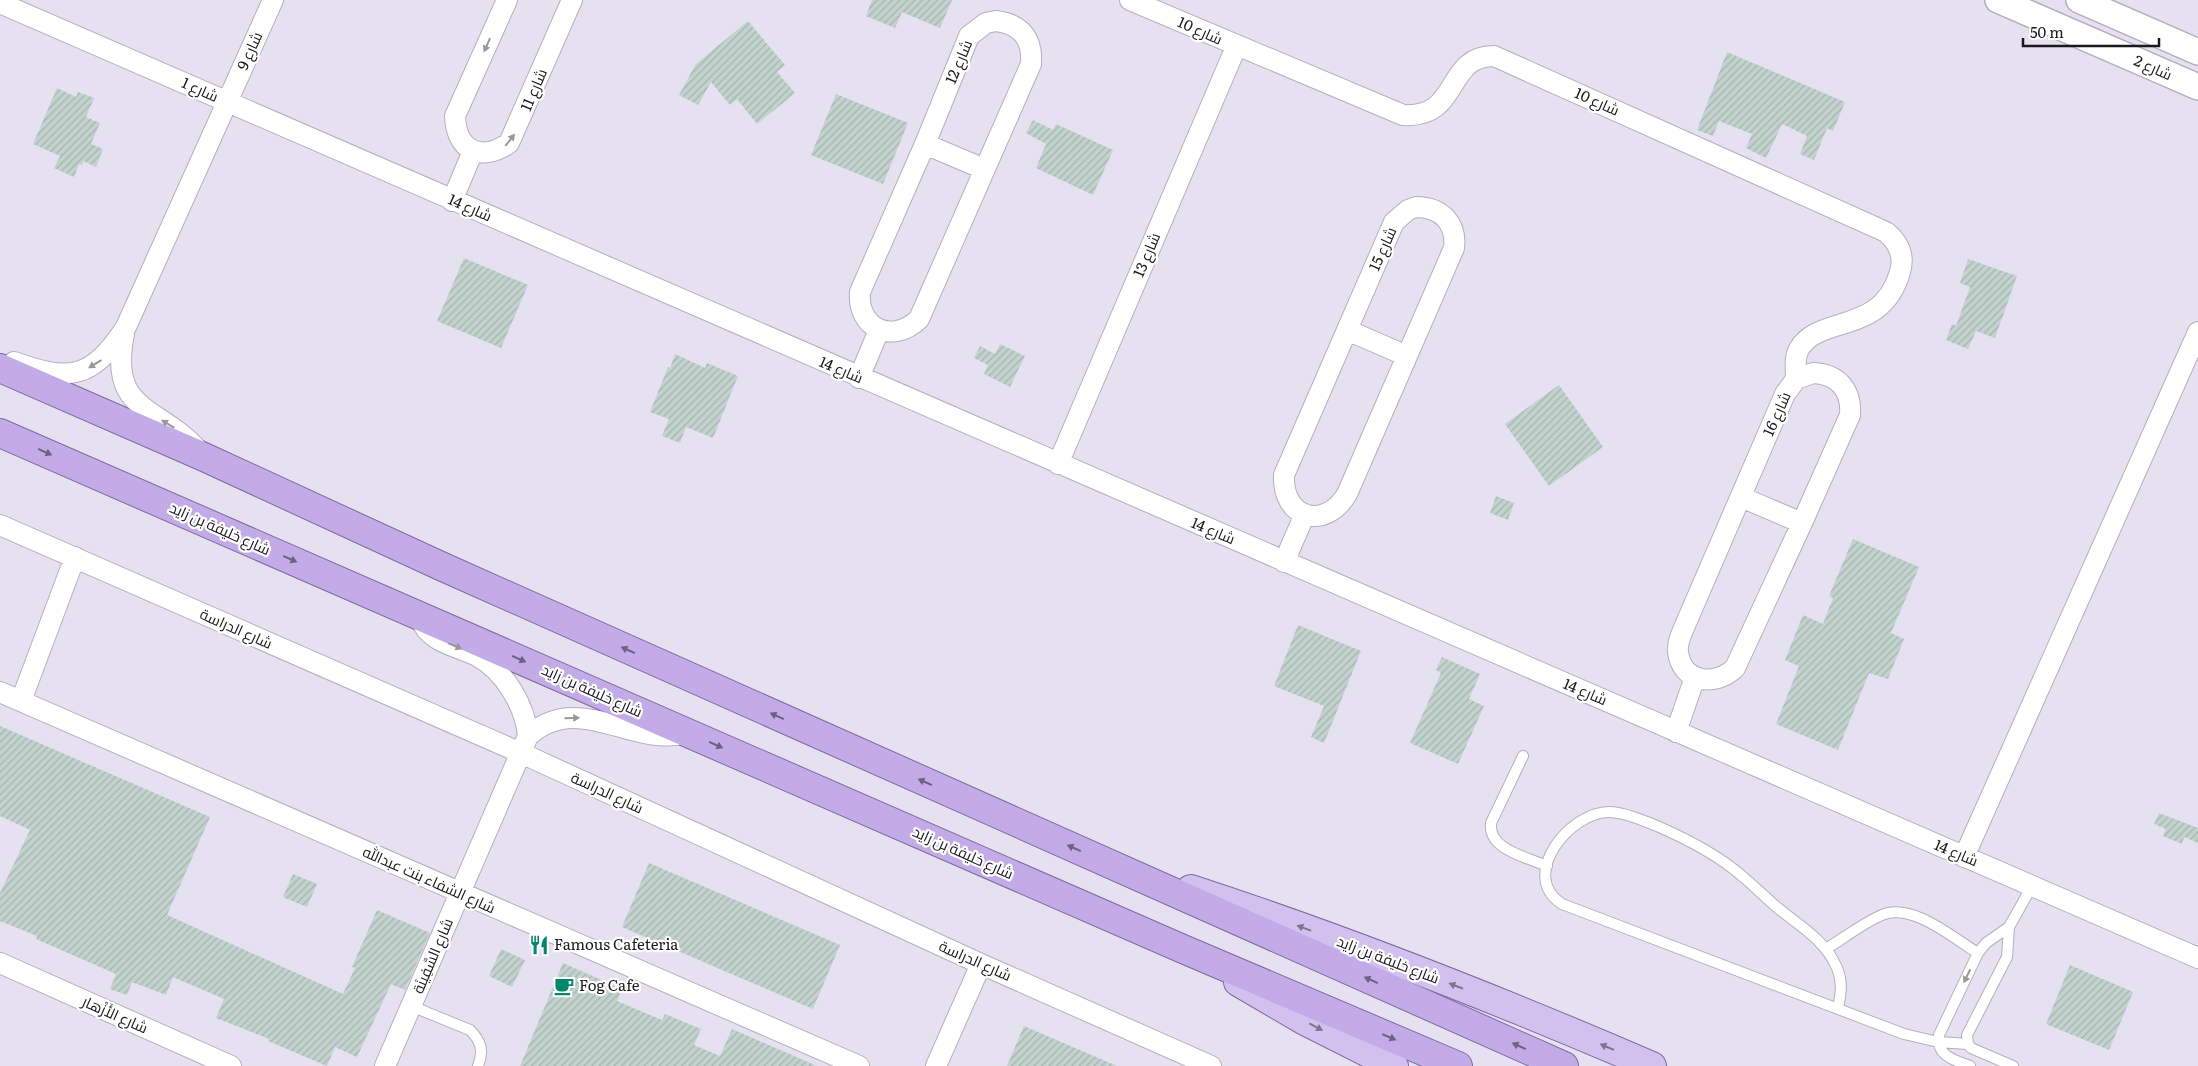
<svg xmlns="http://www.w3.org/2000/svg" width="2198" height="1066" font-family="Literata,Cairo,serif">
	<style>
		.building { fill: url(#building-hatch) }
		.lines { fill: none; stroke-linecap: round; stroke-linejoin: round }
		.service-casing { stroke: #b4afbe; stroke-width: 12 }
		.minor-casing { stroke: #b4afbe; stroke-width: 22 }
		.tertiary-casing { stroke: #b4afbe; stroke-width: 28 }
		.primary-casing { stroke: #7e6a9e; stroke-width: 30 }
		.trunk-casing { stroke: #7e6a9e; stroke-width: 30 }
		.service { stroke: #fff; stroke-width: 10 }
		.minor { stroke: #fff; stroke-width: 20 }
		.tertiary { stroke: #fff; stroke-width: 25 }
		.primary { stroke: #d2c0ee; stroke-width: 28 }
		.trunk { stroke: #c3abe8; stroke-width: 28 }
		.oneway { fill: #989799 }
		.oneway2 { fill: #6e6282 }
		.oneway3 { fill: #7f7490 }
		.labels { text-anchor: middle; stroke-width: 4.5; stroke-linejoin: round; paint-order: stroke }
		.street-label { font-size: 15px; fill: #19181d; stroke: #fff }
		.poi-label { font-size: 15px; fill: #19181d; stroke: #fff; text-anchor: start }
	</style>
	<defs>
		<pattern id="building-hatch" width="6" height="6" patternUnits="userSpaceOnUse" patternTransform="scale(1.25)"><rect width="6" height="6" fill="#c1d3cc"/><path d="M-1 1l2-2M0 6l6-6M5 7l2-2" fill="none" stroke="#a5b4af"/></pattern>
	</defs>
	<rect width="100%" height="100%" fill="#e6e1f0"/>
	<path class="building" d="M872,0H952L940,28L902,12L895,28L866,16Z
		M748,21L785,65L777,72L795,93L757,124L737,99L730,105L711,82L698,105L679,95L696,64Z
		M1727,52L1845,102L1833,131L1827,128L1814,160L1800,154L1807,136L1782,124L1766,158L1746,148L1752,134L1719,121L1713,136L1697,130Z
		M57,88L76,97L78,92L94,98L86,117L100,123L91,144L103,149L96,167L83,161L82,165L79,164L74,177L54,168L60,156L33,144Z
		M836,94L908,123L883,184L811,155Z
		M1033,120L1053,130L1056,124L1113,150L1093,195L1036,168L1046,144L1026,133Z
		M464,258L528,285L501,348L437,321Z
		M1968,259L2017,276L1995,338L1976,331L1968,349L1946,340L1952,324L1956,326L1970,287L1960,283Z
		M1000,344L1025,356L1010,387L984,374L988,365L974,358L980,346L995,354Z
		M675,354L705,368L707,363L738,376L713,438L686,427L680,443L662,436L669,419L650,412L668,367L670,368Z
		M1559,385L1603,447L1549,486L1505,424Z
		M1496,496L1514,503L1508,520L1490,513Z
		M1853,539L1919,567L1891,633L1904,639L1888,679L1869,673L1838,750L1776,724L1799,666L1785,660L1803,615L1823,624L1833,598L1829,596Z
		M1298,625L1361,651L1324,743L1311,737L1324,706L1274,686Z
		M1442,657L1480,674L1469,699L1484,706L1458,764L1410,743L1441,673L1436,670Z
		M0,726L210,817L167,915L343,994L355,968L352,967L377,910L430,933L405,990L391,984L357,1057L335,1047L327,1066L268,1041L269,1039L216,1018L224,999L173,977L166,995L132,982L127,995L110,989L116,974L36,939L37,936L0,921V893L30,830L0,816Z
		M2159,813L2198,828V843L2184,837L2182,844L2163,836L2166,829L2154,824Z
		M649,863L840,945L813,1009L622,927Z
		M293,874L317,884L307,907L283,897Z
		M501,949L525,960L512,987L489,976Z
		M563,963L622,989L617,1001L662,1020L665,1014L701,1029L694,1045L720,1056L732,1029L817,1066H520Z
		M2070,965L2133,992L2109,1050L2046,1024Z
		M1024,1026L1117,1066H1007Z"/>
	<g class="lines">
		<defs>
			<path id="service" d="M1523,756L1491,823C1488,850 1527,857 1547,866
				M2009,927L2007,957L1967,1035L1968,1044L1971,1048L2013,1066
				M1826,949C1844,938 1863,923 1882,915C1912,902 1953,938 1978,953
				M411,1006L470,1030C481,1041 484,1051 478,1066
				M1838,1008C1841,993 1843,982 1837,968C1826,941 1800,926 1779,909C1766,898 1754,886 1742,876C1717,854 1687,839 1657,826C1642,820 1626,813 1610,812C1570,811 1518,876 1562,904L1904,1034L1938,1042L1968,1044
				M1970,1066C1954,1060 1936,1056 1939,1035L1978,953L1986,943L2009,927L2032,886"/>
			<path id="minor" d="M507,0L455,116C456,150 481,163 509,143L572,0
				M1130,0L1403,115C1461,119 1444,56 1494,56L1886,232C1898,242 1905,255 1900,272C1882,336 1819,314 1799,349C1794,358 1796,370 1796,379
				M0,3L2198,958
				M996,21C1021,24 1033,39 1031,64L919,319C892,345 857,328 860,292L925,144L969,36L986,23Z
				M925,144L984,169
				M452,201L473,151
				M1416,207C1441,207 1457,223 1454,248L1347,494C1325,531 1282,519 1284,475L1394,222L1408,210Z
				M1347,330L1407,356
				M124,334C108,413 158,405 198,450
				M14,362C70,382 92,379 126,327L273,0
				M1813,373C1838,374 1852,390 1850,415L1802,523L1735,668C1715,687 1682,683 1678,652C1677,645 1680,637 1683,630L1785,394L1796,379Z
				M859,378L879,330
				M1058,464L1236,47
				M1741,497L1802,523
				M0,525L521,753L981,964L1211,1066
				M1284,562L1305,514
				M421,619C428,643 458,646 477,656C505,671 525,706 528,736
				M0,692L859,1066
				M21,701L75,557
				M1676,732L1695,677
				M1964,857L2198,332
				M0,963L231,1066
				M385,1066L528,736C579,690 632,748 686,733
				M936,1066L981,964"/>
			<path id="tertiary" d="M1998,0L2198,87
				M2079,0L2198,52"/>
			<path id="primary" d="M1191,889C1347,940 1501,1001 1652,1066
				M1238,982L1303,1020L1394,1066"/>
			<path id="trunk" d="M0,368L204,457L443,567L1564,1066
				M0,433L1183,949L1458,1066"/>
		</defs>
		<use href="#service" class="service-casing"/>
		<use href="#minor" class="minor-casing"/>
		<use href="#tertiary" class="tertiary-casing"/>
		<use href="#primary" class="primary-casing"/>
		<use href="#trunk" class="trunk-casing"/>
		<use href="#service" class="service"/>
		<use href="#minor" class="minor"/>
		<use href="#tertiary" class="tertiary"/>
		<use href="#primary" class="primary"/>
		<use href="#trunk" class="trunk"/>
	</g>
	<defs><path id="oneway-solid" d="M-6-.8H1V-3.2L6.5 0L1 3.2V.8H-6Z" transform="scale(1.25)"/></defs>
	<g class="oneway">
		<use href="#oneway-solid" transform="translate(487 45) rotate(114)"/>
		<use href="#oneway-solid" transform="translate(510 140) rotate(-52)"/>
		<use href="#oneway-solid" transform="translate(95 364) rotate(149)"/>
		<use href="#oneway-solid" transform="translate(168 424) rotate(-149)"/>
		<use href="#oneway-solid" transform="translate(455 646) rotate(23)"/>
		<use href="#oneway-solid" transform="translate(572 718) rotate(-2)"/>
		<use href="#oneway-solid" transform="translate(1967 976) rotate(116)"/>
	</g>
	<g class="oneway2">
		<use href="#oneway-solid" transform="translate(45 452) rotate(24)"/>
		<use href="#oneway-solid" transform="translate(290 559) rotate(24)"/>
		<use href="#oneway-solid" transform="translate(628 650) rotate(-156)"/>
		<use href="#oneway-solid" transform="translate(519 659) rotate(24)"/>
		<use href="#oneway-solid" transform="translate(777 716) rotate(-156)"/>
		<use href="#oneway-solid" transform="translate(716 745) rotate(24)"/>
		<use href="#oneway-solid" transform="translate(925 782) rotate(-156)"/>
		<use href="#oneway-solid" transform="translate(1074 848) rotate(-156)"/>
		<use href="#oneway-solid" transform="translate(1371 980) rotate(-156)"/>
		<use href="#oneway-solid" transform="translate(1389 1037) rotate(23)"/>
		<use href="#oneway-solid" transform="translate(1519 1046) rotate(-156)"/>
	</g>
	<g class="oneway3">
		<use href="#oneway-solid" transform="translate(1304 928) rotate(-160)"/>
		<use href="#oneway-solid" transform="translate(1456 986) rotate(-159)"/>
		<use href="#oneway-solid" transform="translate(1316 1027) rotate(28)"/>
		<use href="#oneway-solid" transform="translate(1607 1047) rotate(-157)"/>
	</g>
	<defs>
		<symbol id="restaurant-bare" viewBox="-9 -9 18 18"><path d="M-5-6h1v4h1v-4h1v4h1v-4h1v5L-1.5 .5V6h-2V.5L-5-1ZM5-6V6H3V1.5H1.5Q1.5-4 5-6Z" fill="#01876b" stroke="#fff" stroke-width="2.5" paint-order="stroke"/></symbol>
		<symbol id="cafe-bare" viewBox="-9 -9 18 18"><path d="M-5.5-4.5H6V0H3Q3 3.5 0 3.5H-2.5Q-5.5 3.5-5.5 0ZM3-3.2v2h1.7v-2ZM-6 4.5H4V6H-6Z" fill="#01876b" stroke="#fff" stroke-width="2.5" paint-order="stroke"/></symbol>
	</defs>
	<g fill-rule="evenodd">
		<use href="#restaurant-bare" x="525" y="931" width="28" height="28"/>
		<use href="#cafe-bare" x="550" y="972" width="28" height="28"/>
	</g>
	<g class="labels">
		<g class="street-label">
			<text transform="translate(1200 31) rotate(24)" y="5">شارع 10</text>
			<text transform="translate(250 51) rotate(-66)" y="5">شارع 9</text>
			<text transform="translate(959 62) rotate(-67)" y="5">شارع 12</text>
			<text transform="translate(2153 68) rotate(24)" y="5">شارع 2</text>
			<text transform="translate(200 90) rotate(24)" y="5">شارع 1</text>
			<text transform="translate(534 90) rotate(-67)" y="5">شارع 11</text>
			<text transform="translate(1597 102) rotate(24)" y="5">شارع 10</text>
			<text transform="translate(470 208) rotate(24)" y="5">شارع 14</text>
			<text transform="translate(1383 249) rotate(-66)" y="5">شارع 15</text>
			<text transform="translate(1147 255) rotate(-67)" y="5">شارع 13</text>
			<text transform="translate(841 370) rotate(23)" y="5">شارع 14</text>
			<text transform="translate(1777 414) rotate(-66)" y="5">شارع 16</text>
			<text transform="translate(220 529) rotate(24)" y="5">شارع خليفة بن زايد</text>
			<text transform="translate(1213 531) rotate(23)" y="5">شارع 14</text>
			<text transform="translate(236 629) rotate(24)" y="5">شارع الدراسة</text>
			<text transform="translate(592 691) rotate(24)" y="5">شارع خليفة بن زايد</text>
			<text transform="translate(1585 692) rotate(23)" y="5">شارع 14</text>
			<text transform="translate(607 793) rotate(25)" y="5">شارع الدراسة</text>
			<text transform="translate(963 853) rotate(24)" y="5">شارع خليفة بن زايد</text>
			<text transform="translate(1956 853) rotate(23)" y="5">شارع 14</text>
			<text transform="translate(429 880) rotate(24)" y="5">شارع الشفاء بنت عبدالله</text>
			<text transform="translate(433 956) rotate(-67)" y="5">شارع السَّفِينَة</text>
			<text transform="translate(1388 960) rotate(21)" y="5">شارع خليفة بن زايد</text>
			<text transform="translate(975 961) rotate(24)" y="5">شارع الدراسة</text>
			<text transform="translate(115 1015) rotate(24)" y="5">شارع الأَزْهار</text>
		</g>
		<g class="poi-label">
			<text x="554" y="950">Famous Cafeteria</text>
			<text x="579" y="991">Fog Cafe</text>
		</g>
	</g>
	<path d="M2023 38v8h136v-8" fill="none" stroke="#19181d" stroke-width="2.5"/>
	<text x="2030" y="38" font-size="15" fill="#19181d" stroke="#ffffff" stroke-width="4" paint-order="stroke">50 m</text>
</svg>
